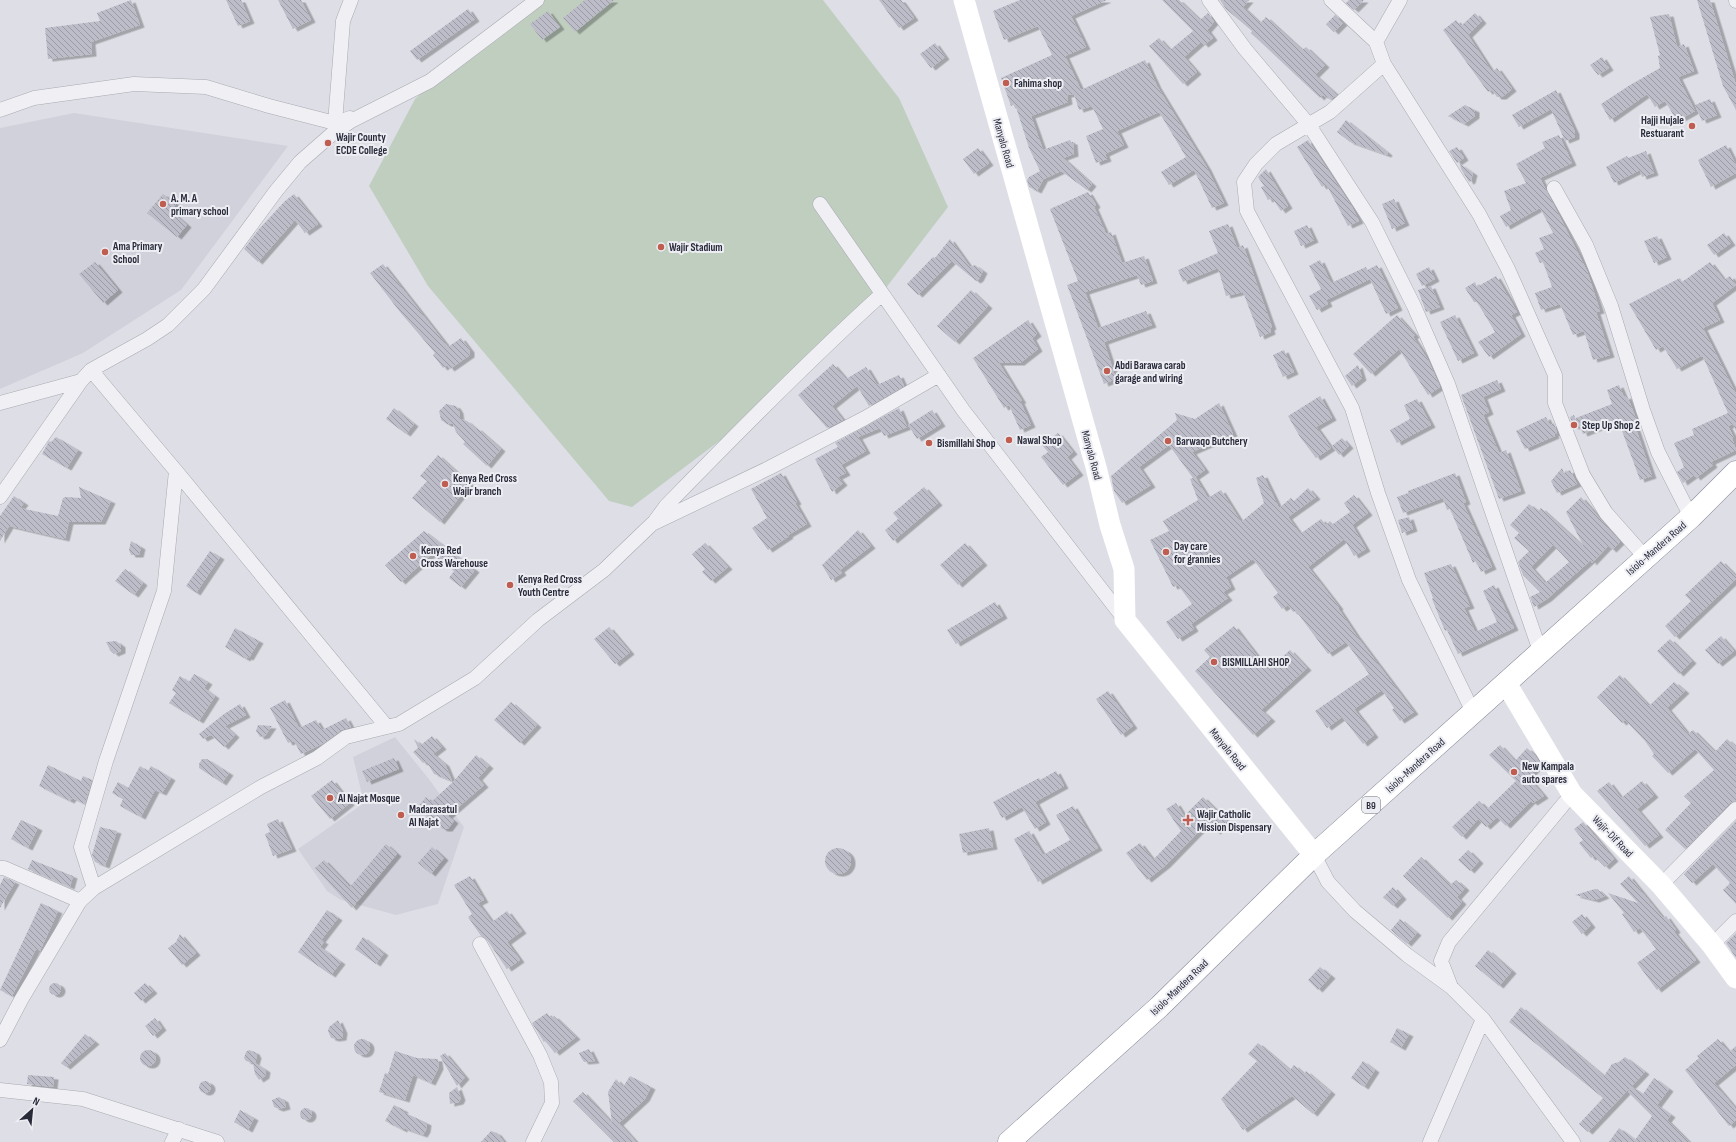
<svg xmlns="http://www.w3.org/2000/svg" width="1736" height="1142" font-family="'Sofia Sans Condensed',sans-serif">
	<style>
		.built { fill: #d0d1da }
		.green { fill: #c0cec0 }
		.building { fill: url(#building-back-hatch); fill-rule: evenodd; filter: url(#shadow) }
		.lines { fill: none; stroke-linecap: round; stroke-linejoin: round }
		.street-casing { stroke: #a8a9b2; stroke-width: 15 }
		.highway-casing { stroke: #87899a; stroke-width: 23 }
		.street { stroke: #f0f0f4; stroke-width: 14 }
		.secondary { stroke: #fff; stroke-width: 21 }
		.highway { stroke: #fff; stroke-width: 22 }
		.poi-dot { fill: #be5d50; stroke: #edeef3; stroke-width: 1.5 }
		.labels { text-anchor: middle; stroke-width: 4; stroke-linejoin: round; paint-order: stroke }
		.shield { fill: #edeef3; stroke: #646572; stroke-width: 1 }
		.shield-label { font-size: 10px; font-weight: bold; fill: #292a3a }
		.poi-label { font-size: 11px; font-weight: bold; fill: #292a3a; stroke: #edeef3; text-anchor: start }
		.street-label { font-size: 11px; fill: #292a3a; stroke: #edeef3 }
	</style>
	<defs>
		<pattern id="building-back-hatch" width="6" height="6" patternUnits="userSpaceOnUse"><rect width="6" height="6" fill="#bcbdc8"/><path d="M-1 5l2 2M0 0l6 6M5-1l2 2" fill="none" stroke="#999aa3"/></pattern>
		<filter id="shadow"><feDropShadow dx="4.5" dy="2.5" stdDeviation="0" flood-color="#0004"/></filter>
	</defs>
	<rect width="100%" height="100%" fill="#dedfe6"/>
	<path class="built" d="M74,113L288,146L181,290L83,353L0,389V128Z
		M395,737L428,778L464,827L438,904L396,915L341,900L327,891L298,849L364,803L353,757Z"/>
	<path class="green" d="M531,0H823L899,98L948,207L859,323L767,405L632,507L609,501L428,286L369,186L415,99L486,34Z"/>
	<path class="building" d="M131,0L140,25L91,42L92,54L48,59L45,28L100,21L97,13Z
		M226,0H241L250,21L238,26Z
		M278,0H301L311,20L293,29Z
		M585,0H614L575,32L563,18Z
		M879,0H901L914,18L899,28Z
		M1020,0H1107L1071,16L1086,47L1065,56L1081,90L1145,60L1157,86L1207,168L1224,203L1212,208L1194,170L1169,185L1161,172L1186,157L1159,112L1117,131L1124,145L1105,154L1107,159L1096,163L1086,136L1103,129L1092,106L1079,110L1074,94L1067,95L1068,102L1031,116L1043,150L1070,140L1071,142H1073L1074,154L1063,158L1092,184L1087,190L1061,171L1044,179V178L1037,191L1029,187L1027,180L1029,177L1040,171L1029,148L1015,104L1011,106L1001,78L1052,55L1038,26L1004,40L993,11Z
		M1162,0H1179L1200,20L1208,13L1214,22L1207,30L1213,38L1204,45L1201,42L1184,57L1197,72L1183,84L1149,46L1159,38L1170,50L1193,31Z
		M1220,0H1249L1243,7L1260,23L1266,17L1302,50L1306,47L1325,65L1315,75L1337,95L1331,99L1322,95L1320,98L1251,33L1252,31L1226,9Z
		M1349,0H1364L1354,10L1346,3Z
		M1697,0H1710L1736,85V110L1723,86Z
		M468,9L475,19L417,60L410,51Z
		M548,11L560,27L542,40L530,24Z
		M1475,13L1482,21L1468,35L1492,72L1497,68L1512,89L1502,97H1497L1492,90L1488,92L1443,30L1456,20L1461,26Z
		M1669,14L1677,47L1684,44L1694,71L1678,77L1695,111L1677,121L1665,101L1655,107L1647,94L1610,120L1601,104L1630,85L1660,68L1658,56L1660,55L1650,17Z
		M1335,15L1343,23L1334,32L1326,24Z
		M935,43L945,57L931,68L920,54Z
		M1602,57L1609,68L1598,75L1590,65Z
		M1556,90L1575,132V137L1565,141L1551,109L1519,127L1512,115Z
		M1710,99L1717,115L1702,121L1695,105Z
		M1465,105L1475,110V116L1464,124L1448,116Z
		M1346,120L1388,153L1387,155L1350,142L1337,132Z
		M1559,135L1572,163L1540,178L1587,271L1600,311L1596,312L1610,355L1593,360L1584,331L1573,335L1560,304L1541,310L1535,293L1552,287L1543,262L1540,263L1535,253L1544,249L1539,238L1553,233L1540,208L1506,227L1500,216L1511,210L1504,191L1526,183L1516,164L1545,148L1542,142Z
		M1308,140L1352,207L1359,221L1348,226L1326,184L1322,187L1297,147Z
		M1726,145L1736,165V173L1711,187L1698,160Z
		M1457,147L1464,158L1457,163L1449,151Z
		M978,148L989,163L974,174L963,159Z
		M1646,151L1654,173L1642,177L1640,170L1614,183L1606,167L1627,156L1628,158Z
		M1460,164L1473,173L1471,181L1469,182L1461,169Z
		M1266,169L1288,206L1281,211L1272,198L1268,200L1261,187L1264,186L1258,177Z
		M1088,192L1096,205L1094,207L1106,234L1111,232L1122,263L1144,256L1153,281L1141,285L1137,275L1085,292L1098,328L1146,311L1152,325L1104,342L1116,379L1104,384L1067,285L1078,281L1050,209Z
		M163,194L176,204L171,211L187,225L177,237L147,213Z
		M294,194L318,224L305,233L295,220L258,262L244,249L259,229L285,201Z
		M1394,199L1405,223L1392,229L1382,204Z
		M1228,224L1237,248L1243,245L1272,327L1270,328L1271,332L1260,337L1243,292L1226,296L1218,268L1183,282L1178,270L1218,253L1209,231Z
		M1307,225L1314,240L1301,246L1294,231Z
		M1724,233L1731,243L1714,255L1707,245Z
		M1657,236L1667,257L1654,263L1644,241Z
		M950,239L970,267L975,265L983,271L979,279L976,281L952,261L918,295L907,284L933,257L935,258Z
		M1320,260L1331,283L1366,267L1367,270L1377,265L1398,308L1386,314L1370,279L1326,300L1328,304L1317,310L1309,296L1321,289L1309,266Z
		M95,262L118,290L103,303L79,274Z
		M1710,262L1724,280L1730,276L1736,285L1712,303L1720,320L1703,328L1736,394V431L1733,424L1728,426L1734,438H1732L1736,450L1711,462L1713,465L1696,478L1694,475L1683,483L1677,472L1684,467L1674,443L1694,435L1692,429L1728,413L1703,357L1701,356L1677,369L1663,346L1656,350L1629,304L1680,278L1682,282Z
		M383,264L448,347L461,338L470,350V355L450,369L447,365L443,368L433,355L435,353L400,312L370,273Z
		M1429,267L1435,279L1422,286L1416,274Z
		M1496,276L1517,312L1511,315L1521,334L1489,357L1478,342L1495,332L1477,302H1474L1465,288L1475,282L1477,287Z
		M1431,286L1440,307L1426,312L1418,290Z
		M971,290L988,306L955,342L937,326Z
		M1397,315L1415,335L1413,337L1428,360L1440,387L1428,395L1399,349L1371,374L1353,354Z
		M1455,315L1474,353L1458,361L1440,322Z
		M1028,320L1037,334L1032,338L1038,349L1020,363H999L1022,401H1020L1031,425L1020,430L1009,405L1004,408L973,358Z
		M1284,350L1294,372L1283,377L1273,355Z
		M833,364L846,379L866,367L877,385L899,375L904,386L869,406L857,386L832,406L843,420L827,428L798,395Z
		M1358,365L1362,378L1352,386L1345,376Z
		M1497,380L1501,389L1483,397L1489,412L1483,415L1499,453L1506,450L1521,491L1499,499L1461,395Z
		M1619,385L1624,397L1627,396L1637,421L1634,423L1652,476L1640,480L1618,420L1583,434L1576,418L1612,404L1607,390Z
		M1320,396L1332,418L1316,427L1331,448L1316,458L1300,437L1288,416Z
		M1417,399L1431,425L1397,443L1390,430L1410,419L1404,405Z
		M1219,403L1233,434L1192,452L1205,470L1195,477L1208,498L1221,490L1241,522L1264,503L1256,478L1263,475L1279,508L1291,498L1294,501L1308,488L1316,497L1288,517L1300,534L1321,519L1326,525L1330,521L1333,524L1350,512L1344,503L1354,495L1368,513L1352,525L1366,549L1354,556L1344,539L1308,567L1339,607L1338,608L1356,635L1414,712L1400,721L1392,710L1394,708L1382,690L1354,709L1374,735L1363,744L1342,717L1327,728L1315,711L1369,674L1346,642L1328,654L1296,611L1293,612L1288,605L1282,609L1273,597L1278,593L1253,559L1226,577L1231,587L1223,592L1228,598L1191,624L1194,629L1178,639L1166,622L1192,604L1178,585L1173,587L1150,540L1169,531L1163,521L1198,500L1190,479L1193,478L1169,445L1139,467L1151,485L1122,503L1114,491L1111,476L1177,420L1175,413L1195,419Z
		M446,404L456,406L459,411L460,419L467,421L476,429L477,428L501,449L487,466L463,444L465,442L456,432L453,424H447L441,420L439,411Z
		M394,408L414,424L406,434L386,419Z
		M899,408L907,427L884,436L880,428L858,437L866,451L841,465L846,473L838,477L843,483L832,492L815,459L838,447L835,443Z
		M932,410L941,424L917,439L908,425Z
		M1574,415L1578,426L1574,427L1570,417Z
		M1546,417L1550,425L1554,423L1557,433L1554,434L1555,436L1525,449L1516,431Z
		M1058,433L1073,452L1067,457L1079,473L1063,485L1041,457L1048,452L1042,445Z
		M56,437L78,450L67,468L42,454L49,441L51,442Z
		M1342,438L1349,446L1339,455L1332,446Z
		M438,455L470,484L440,522L412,498L427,481L420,476Z
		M1562,468L1564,473L1570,470L1577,484L1557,493L1551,481Z
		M781,473L797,502L795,503L807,524L788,535L789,536L768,550L752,528L767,518L751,489Z
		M1455,473L1466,502L1463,503L1492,567L1481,572L1476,561L1473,563L1450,509L1447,510L1443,498L1403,513L1397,497L1408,493V491Z
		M79,487L111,501L101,522H69L65,539L9,526L0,541V516L14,496L24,503L20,508L58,516L63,498L66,497L81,498Z
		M924,487L938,503L893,541L885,530L898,519L893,513Z
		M1581,497L1620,542L1612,550L1608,546L1592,563L1591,560L1547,599L1534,607L1530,597L1540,592L1523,575L1518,562L1529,551L1514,538L1519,533L1510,525L1529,504L1538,511L1541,508L1584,547L1566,512ZM1553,545L1569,562L1545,583L1531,567Z
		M1409,517L1413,529L1402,533L1398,520Z
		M858,530L871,546L840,570L842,573L831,580L822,565Z
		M424,531L475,570L461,587L449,578L454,571L432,554L401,582L385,565Z
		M131,541L141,547L139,555H131L129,550Z
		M705,543L728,567L711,581L702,572L705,569L692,554Z
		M965,543L983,563L958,585L940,565Z
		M210,551L220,557L196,593L186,586Z
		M1721,561L1736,576V579L1675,637L1665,626L1691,601L1685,595Z
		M1451,564L1470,606L1464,608L1475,632L1497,622L1483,591L1494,585L1514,628L1458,654L1447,630L1445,631L1432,599L1433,598L1424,573Z
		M125,569L143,583L134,595L115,581Z
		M995,602L1003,616L956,644L947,630Z
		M1234,626L1268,670L1290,650L1307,668L1261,710L1271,719L1253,735L1195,671L1210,657L1204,650Z
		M609,627L630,652L615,664L594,639Z
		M235,628L259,641L249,658L247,657L246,659L225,647Z
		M1721,636L1734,651L1718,664L1705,650Z
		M1670,639L1692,661L1679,674L1657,651Z
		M116,641L121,645V651L114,654L110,650L106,642Z
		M194,674L208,682L204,688L215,696L199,721L169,703L176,693L172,690L180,676L189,682Z
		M1620,675L1649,706L1674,682L1685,691L1667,708L1688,734L1693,730L1715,752L1727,739L1736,747V801L1730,803L1685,849L1665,830L1691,803L1684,796L1714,770L1695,749L1668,773L1652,756L1654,754L1645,741L1625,720L1622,723L1597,697Z
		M1108,691L1133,726L1121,735L1096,699Z
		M285,700L299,728L316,720L322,730L346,718L351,727L341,730L324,743L301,754L294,741L288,743L270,708Z
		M511,702L537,725L520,743L494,720Z
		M240,704L246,715L225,726L235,735L224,747L211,735L203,739L199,734L224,714Z
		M258,725L272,726L265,736L260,737L256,731Z
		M432,736L442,747L433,754L445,764L452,781L434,774L426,761L423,763L413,752L418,748L414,739L421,745Z
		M1500,745L1515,761L1527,748L1535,755L1540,764L1528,777L1544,796L1533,803L1531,801L1506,826L1497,817L1486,827L1478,819L1462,837L1452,827L1479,801L1487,809L1516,781L1489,755Z
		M476,755L489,766L478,778L484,785L448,816L454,821L448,829H443L417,808L426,797L431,802L453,782Z
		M394,758L399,769L367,782L362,771Z
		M202,759H207L229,773L222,783L199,768V764Z
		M48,765L81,781L83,776L92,780L85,804L72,798L70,801L39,786Z
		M140,766L148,771L151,766L171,778L162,793L155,790L141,817L120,806L123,799L112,793L118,782L128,788Z
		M1056,771L1064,786L1035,802L1046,822L1035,829L1022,807L1002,818L993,802L1039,778L1040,780Z
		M332,780L350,803L330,819L311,796Z
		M1642,781L1654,795L1637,809L1659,835L1645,846L1597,791L1609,782L1621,798Z
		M1203,797L1227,821L1216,832L1207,823L1166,865L1147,880L1126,853L1140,843L1153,860L1181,831L1166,809L1176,803L1184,816Z
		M1073,806L1098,848L1038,882L1014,839L1029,831L1043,855L1070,840L1056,815Z
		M278,819L292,849L273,856L265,834L270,832L267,824Z
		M21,820L38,828L28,848L11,839Z
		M1736,821V904L1723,890L1730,883L1713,864L1692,883L1684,874Z
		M1583,822L1614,859L1605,867L1594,856L1591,858L1579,843L1583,840L1574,829Z
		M100,827L117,831L105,866L95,862L92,855Z
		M989,828L993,847L963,853L959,834Z
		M386,844L397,854L352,908L315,868L324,860L350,887Z
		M432,847L444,858L431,874L418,863Z
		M825 861a13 13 0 1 1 26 0a13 13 0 1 1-26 0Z
		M1468,850L1479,861L1470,871L1458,860Z
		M1421,857L1450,885L1456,880L1465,888L1457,897L1462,902L1448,918L1403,876Z
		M32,860L73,876L70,887L28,869Z
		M470,876L484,900L478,903L492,922L507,911L522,931L507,942L520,960L507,969L487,940L481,936L468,917L472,914L454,885Z
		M1629,876L1663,918L1666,916L1676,930L1674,932L1696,960L1657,990L1637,963L1656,949L1640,928L1634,932L1622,914L1624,913L1608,893L1638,903L1620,884Z
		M4,877L15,882L0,908V885Z
		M1393,887L1402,897L1393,906L1383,897Z
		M1595,889H1597L1605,896L1595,900L1575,895Z
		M41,903L58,911L40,951L36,949L12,996L0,990Z
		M327,910L338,918L321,940L324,942L320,947L341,962L331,975L298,952Z
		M1582,914L1591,925L1582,934L1572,922Z
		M1400,919L1417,933L1407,944L1391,930Z
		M1736,933V958L1726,943Z
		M180,934L196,953L182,965L168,948L176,942Z
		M363,937L384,953L376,964L355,949Z
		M1488,950L1512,971L1499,986L1475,966Z
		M1320,967L1331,976L1318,990L1308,980Z
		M145,983L153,991L141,1001L134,993Z
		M49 989a6 6 0 1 1 12 0a6 6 0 1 1-12 0Z
		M1521,1007L1604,1076L1612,1064L1619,1062L1625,1057L1645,1072L1588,1132L1579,1124L1603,1098L1509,1022Z
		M547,1013L551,1018L554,1016L576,1037L555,1053L545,1041L544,1042L532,1023Z
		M155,1018L162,1028L153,1036L145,1026Z
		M338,1020L343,1031L342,1038L335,1039L331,1038L328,1031L329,1027Z
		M1397,1028L1409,1034L1401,1048L1390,1042Z
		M85,1034L95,1042L66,1067L61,1063Z
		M1718,1039L1729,1052L1736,1046V1065L1714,1083L1736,1109V1120L1729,1126L1685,1070L1699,1058L1697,1056Z
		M354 1047a8 8 0 1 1 16 0a8 8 0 1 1-16 0Z
		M1258,1043L1290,1070L1294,1065L1304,1074L1306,1071L1331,1092L1313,1114L1292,1096L1243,1130L1221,1099L1257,1061L1248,1054Z
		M589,1049L595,1061L584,1062L582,1059L579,1053Z
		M249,1050L255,1052L257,1056L255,1063L266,1070L265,1076L259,1080L255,1074L253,1063L246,1061L244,1058L246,1052Z
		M140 1058a8 8 0 1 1 16 0a8 8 0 1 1-16 0Z
		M395,1051L417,1058L438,1059L439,1067L431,1083L413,1075L405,1100L379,1092L385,1073L388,1074Z
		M445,1053L465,1077L457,1086L440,1056Z
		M1363,1061L1375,1070L1364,1087L1351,1078Z
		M28,1075L54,1077L53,1087L27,1084Z
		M630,1076L651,1087L645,1099L619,1123L636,1142H614L573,1101L583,1092L612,1123L608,1092L616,1079L623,1087Z
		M1654,1078L1669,1089L1657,1105L1671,1115L1667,1120L1689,1142H1609L1619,1128L1635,1140L1652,1116L1628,1092L1632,1087L1643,1094Z
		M199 1087a6 6 0 1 1 12 0a6 6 0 1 1-12 0Z
		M457,1087L461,1098L459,1102L450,1104L449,1093Z
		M279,1097L284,1100L286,1107L279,1109L274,1107L272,1100Z
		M394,1105L404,1110L403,1112L427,1123L426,1130L423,1135L403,1128V1130L385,1121Z
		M300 1114a6 6 0 1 1 12 0a6 6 0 1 1-12 0Z
		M240,1110L254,1118L248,1130L234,1122Z
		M491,1131L497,1133L504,1142H481Z"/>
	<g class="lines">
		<defs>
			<path id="street" d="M1209,0L1245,49L1309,125L1372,222L1414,306L1448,384L1540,651
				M1331,0L1376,42L1384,64L1479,214L1508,269L1555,375V403L1583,475L1606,513L1645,557
				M1736,0V1
				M1376,42L1400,0
				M1384,64L1330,112L1276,144L1256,164L1244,182L1247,211L1352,408L1378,493L1409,580L1473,712
				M0,110L34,98L134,84L206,87L269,106L335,123L350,118
				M335,123L343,21L351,0
				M1554,188L1586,245L1611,306L1643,410L1658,452L1691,517
				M820,204L963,410L1125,620
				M91,370L176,471L164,591L106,761L81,847L94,888
				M0,403L81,381L91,370L147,339L168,325L204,289L276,191L300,162L332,134L351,121L430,81L537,0
				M176,471L387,727
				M0,497L81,381
				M655,521L666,506C736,434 807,362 882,294
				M1314,855L1328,882L1355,911L1407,955L1451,987L1483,1019L1573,1142
				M0,868H4L80,901
				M1661,885L1736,809
				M480,944L540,1055L551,1082L552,1103L533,1142
				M1712,945L1736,921
				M1451,987L1441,961L1449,942L1572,794
				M0,1040L21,1000L80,901L94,888L261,787L317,758L346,737L399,724L475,678L538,620L604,570L652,524L769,468L865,418L939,375
				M0,1090L83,1099L217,1142
				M172,1142L179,1129
				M1430,1142L1483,1019"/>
			<path id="highway" d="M1009,1142L1159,1007L1314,855L1691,517L1736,472"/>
		</defs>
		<use href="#street" class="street-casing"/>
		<use href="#highway" class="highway-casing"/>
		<use href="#street" class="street"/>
		<path class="secondary" d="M964,0L1096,467L1110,525L1124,569L1125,620L1314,855
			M1506,683L1572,794L1661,885L1712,945L1736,978"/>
		<use href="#highway" class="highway"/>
	</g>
	<g class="poi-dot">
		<circle cx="1006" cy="83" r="4"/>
		<circle cx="1692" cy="126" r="4"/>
		<circle cx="328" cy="143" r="4"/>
		<circle cx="163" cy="204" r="4"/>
		<circle cx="661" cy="247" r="4"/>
		<circle cx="105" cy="252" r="4"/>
		<circle cx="1107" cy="371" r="4"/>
		<circle cx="1574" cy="425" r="4"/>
		<circle cx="1009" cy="440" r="4"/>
		<circle cx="1168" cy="441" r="4"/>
		<circle cx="929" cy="443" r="4"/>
		<circle cx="445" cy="484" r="4"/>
		<circle cx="1166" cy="552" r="4"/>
		<circle cx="413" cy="556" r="4"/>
		<circle cx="510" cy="585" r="4"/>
		<circle cx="1214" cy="662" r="4"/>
		<circle cx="1514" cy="772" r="4"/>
		<circle cx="330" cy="798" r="4"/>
		<circle cx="401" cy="815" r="4"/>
		<path d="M1186 814h4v4h4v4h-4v4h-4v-4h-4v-4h4z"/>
	</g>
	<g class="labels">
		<rect class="shield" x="1362" y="797" width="18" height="16" rx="3"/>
		<g class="shield-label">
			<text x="1371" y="809">B9</text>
		</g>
		<g class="poi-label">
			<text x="1014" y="87">Fahima shop</text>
			<text x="1684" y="124" text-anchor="end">Hajji Hujale<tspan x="1684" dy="13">Restuarant</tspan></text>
			<text x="336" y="141">Wajir County<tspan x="336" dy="13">ECDE College</tspan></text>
			<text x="171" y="202">A. M. A<tspan x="171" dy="13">primary school</tspan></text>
			<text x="113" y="250">Ama Primary<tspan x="113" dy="13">School</tspan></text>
			<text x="669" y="251">Wajir Stadium</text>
			<text x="1115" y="369">Abdi Barawa carab<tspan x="1115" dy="13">garage and wiring</tspan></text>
			<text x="1582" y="429">Step Up Shop 2</text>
			<text x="1017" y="444">Nawal Shop</text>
			<text x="1176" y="445">Barwaqo Butchery</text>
			<text x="937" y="447">Bismillahi Shop</text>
			<text x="453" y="482">Kenya Red Cross<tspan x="453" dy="13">Wajir branch</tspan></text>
			<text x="1174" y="550">Day care<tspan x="1174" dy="13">for grannies</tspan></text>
			<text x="421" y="554">Kenya Red<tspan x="421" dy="13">Cross Warehouse</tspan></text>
			<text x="518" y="583">Kenya Red Cross<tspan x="518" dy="13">Youth Centre</tspan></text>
			<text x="1222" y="666">BISMILLAHI SHOP</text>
			<text x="1522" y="770">New Kampala<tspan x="1522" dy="13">auto spares</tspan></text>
			<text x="338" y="802">Al Najat Mosque</text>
			<text x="409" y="813">Madarasatul<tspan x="409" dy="13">Al Najat</tspan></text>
			<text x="1197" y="818">Wajir Catholic<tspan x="1197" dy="13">Mission Dispensary</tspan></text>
		</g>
		<g class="street-label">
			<text transform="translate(1004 143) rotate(74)" y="4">Manyalo Road</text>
			<text transform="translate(1092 455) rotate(75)" y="4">Manyalo Road</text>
			<text transform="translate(1656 548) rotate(-41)" y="4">Isiolo-Mandera Road</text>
			<text transform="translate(1228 749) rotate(51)" y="4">Manyalo Road</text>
			<text transform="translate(1415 765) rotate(-42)" y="4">Isiolo-Mandera Road</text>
			<text transform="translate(1613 836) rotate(46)" y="4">Wajir-Dif Road</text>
			<text transform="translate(1179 987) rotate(-44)" y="4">Isiolo-Mandera Road</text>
		</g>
	</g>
	<g transform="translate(32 1110) rotate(27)" stroke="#edeef3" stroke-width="3" paint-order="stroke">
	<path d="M0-3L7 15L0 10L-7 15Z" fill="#292a3a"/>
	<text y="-6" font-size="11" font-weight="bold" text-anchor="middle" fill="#292a3a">N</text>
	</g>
</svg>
